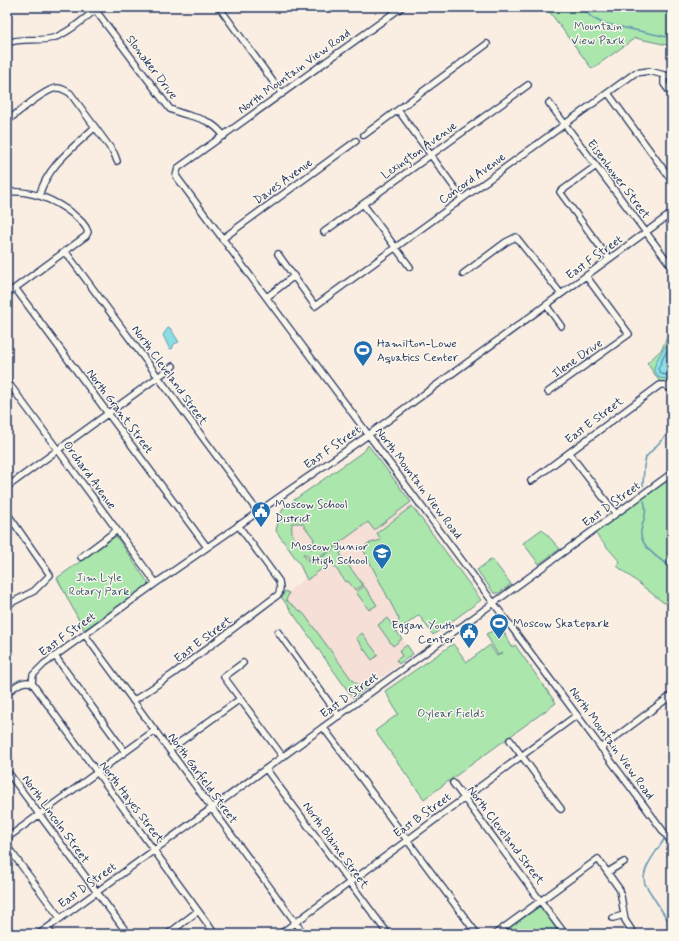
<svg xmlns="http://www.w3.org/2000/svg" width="679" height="941" font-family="Mynerve,sans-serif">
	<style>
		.built { fill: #f5dfd6 }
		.green { fill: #abe6ac; stroke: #638a85; fill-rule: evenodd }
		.water { fill: #8cdee5; stroke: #5f98af }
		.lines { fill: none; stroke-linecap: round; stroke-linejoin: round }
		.shore { stroke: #487594; stroke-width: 1 }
		.stream { stroke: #5f98af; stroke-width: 1.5 }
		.minor-casing { stroke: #1b2f5e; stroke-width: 8 }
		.minor { stroke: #fbf7ec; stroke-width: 5.5 }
		.labels { text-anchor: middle; stroke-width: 3; stroke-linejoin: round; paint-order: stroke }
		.park-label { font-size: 12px; fill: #38546e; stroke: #fbf7ec }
		.street-label { font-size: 12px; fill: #1b2f5e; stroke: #fbf7ec }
		.poi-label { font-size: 12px; fill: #1b2f5e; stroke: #fbf7ec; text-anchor: start }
	</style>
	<rect width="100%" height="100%" fill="#faeee3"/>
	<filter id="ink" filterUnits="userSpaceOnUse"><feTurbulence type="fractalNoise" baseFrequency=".025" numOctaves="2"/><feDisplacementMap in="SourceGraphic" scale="8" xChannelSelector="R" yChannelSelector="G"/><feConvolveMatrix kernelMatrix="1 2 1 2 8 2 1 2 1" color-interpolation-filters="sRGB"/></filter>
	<g filter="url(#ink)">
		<path class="built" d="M368,445L467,580L403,627L398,625L394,628L413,654L353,698L282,598L285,591L289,593L291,589L306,578V575L276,531L279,517L284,507L354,458L365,450Z"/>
		<path class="green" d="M546,7H672V46L635,38L592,69Z
			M672,325V393L668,387L662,385L647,363L662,349Z
			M368,445L411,502L374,530L368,522L312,563L306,554H303L311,565L337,546L342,552L340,554L363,585L355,590L348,581L346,582L331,562L307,580L299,563L276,531L279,517L284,507L354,458L365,450ZM292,523H302L314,539L311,549C297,547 290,536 292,523Z
			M672,473V601L664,603L617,566L620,562L593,531Z
			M412,506L481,600L433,635L419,615L403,627L398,625L399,619L364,551L367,544L381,540L377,533Z
			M542,529L560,549L539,564L523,543Z
			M116,536L149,584L84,630L57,578Z
			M492,559L511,584L499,593H494L477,570Z
			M364,586L377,605L369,610L356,592Z
			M285,591L289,593L286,600L304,614L352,680L359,686L368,687L353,698L282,598Z
			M387,618L402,639L393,646L378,625Z
			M501,627L512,647L515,645L556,703L424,799L375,731L398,714L385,691L453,644L467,662L490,645L497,656L503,653L498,655L486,634Z
			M362,633L378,655L372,660L356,638Z
			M407,645L413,654L399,664L396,660L402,656L399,651Z
			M539,907H541L560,934H501Z"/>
		<path class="water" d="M168,328H170L179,342L174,344L172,349L169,348L163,335Z
			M672,338V380L659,378L654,370C655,358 665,348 672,338Z"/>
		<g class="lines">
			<path class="shore" d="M672,344L665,354L658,369L661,374L672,376"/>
			<path class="stream" d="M583,7L591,17L602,23L672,38
				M643,486L644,466L646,457L672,429
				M644,501C648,512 643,520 641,531C639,546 661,561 672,567
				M667,835L672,826
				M665,838C658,850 640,869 645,884L672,927"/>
			<defs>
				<path id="minor" d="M93,7L170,109C192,119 208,115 224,136
					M219,7L282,94
					M402,7L178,168L176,176L672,843
					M7,43C22,37 38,42 53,38C69,33 86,17 99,7
					M664,75V84L672,95
					M608,93L672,181
					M549,103L672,267
					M398,110L462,198
					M7,121C18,113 45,88 58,88C62,88 66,91 70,93L114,153L117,161
					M364,135L487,44
					M596,166L560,192L609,259
					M7,192C32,190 55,200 74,215C80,220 86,225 88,232L86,236L7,294
					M39,196C48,165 73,148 95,127
					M363,204L410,267
					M324,232L528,85
					M222,239L356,141
					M65,251L258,512
					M278,254L315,306L635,73L649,71L672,77
					M463,274L506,242L516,237L561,294
					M15,288L207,547
					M267,297L294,276
					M546,305L561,326
					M7,381L156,583
					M548,392L629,334L586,276
					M569,453L616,514
					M531,481L660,385H665L672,390
					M7,487L173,366
					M7,513L50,575L34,591L7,605
					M81,557L117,530
					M278,632L339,716
					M85,635L304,934
					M55,656L125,752
					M243,663L224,677L283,757
					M32,683L33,675L44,664L156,583L364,438L672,213
					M32,683L215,934
					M7,693C15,687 22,679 32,683
					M133,701L173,674L279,594L280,588L279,581L238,525
					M323,727L477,934
					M510,740L561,809
					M601,748L672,695
					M169,750L240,699
					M266,769L388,934
					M10,775L128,934
					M453,783L565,934
					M7,838L154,731
					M7,846L60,918
					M608,872L624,862
					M613,918L624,915
					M47,928L52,934
					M39,934L672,473
					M168,934L198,911
					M280,934L577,715
					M495,934L598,859L620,890L625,920L634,934
					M668,934L671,932"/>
			</defs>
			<use href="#minor" class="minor-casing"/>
			<use href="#minor" class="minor"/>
		</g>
	</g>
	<defs>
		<symbol id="stadium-pin" viewBox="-11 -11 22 30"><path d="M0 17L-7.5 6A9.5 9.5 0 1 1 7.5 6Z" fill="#1f6fb2" stroke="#fbf7ec"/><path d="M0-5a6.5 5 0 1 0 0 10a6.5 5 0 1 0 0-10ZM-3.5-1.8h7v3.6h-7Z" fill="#fff"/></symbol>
		<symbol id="civic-pin" viewBox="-11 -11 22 30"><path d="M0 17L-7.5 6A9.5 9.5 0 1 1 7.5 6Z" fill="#1f6fb2" stroke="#fbf7ec"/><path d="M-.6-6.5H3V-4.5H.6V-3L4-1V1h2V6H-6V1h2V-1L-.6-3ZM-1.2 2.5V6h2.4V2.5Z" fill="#fff"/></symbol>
		<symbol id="school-pin" viewBox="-11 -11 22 30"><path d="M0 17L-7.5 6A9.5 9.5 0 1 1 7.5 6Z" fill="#1f6fb2" stroke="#fbf7ec"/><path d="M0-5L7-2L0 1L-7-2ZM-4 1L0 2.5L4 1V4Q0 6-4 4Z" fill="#fff"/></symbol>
	</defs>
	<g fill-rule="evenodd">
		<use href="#stadium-pin" x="352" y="339" width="22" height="30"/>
		<use href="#civic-pin" x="250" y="500" width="22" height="30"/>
		<use href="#school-pin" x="371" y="542" width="22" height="30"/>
		<use href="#stadium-pin" x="488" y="612" width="22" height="30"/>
		<use href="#civic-pin" x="458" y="621" width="22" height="30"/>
	</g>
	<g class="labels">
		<g class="park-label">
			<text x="598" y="30">Mountain<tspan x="598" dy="14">View Park</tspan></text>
			<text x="99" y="581">Jim Lyle<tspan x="99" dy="14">Rotary Park</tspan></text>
			<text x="451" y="717">Oylear Fields</text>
		</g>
		<g class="street-label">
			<text transform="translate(152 67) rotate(53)" y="4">Slonaker Drive</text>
			<text transform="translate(294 71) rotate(-36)" y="4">North Mountain View Road</text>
			<text transform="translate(419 150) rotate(-36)" y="4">Lexington Avenue</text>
			<text transform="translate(472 178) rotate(-36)" y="4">Concord Avenue</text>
			<text transform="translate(619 179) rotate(53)" y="4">Eisenhower Street</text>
			<text transform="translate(283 181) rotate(-36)" y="4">Daves Avenue</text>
			<text transform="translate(594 257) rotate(-36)" y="4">East F Street</text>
			<text transform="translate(577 358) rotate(-35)" y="4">Ilene Drive</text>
			<text transform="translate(170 375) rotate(54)" y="4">North Cleveland Street</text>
			<text transform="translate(120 411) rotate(53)" y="4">North Grant Street</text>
			<text transform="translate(594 420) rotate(-37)" y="4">East E Street</text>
			<text transform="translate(332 447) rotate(-35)" y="4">East F Street</text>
			<text transform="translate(90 475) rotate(54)" y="4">Orchard Avenue</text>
			<text transform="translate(419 483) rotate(53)" y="4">North Mountain View Road</text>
			<text transform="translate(611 504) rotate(-36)" y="4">East D Street</text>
			<text transform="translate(67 634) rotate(-36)" y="4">East F Street</text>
			<text transform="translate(203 639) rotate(-37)" y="4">East E Street</text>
			<text transform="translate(349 695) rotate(-36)" y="4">East D Street</text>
			<text transform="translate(612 743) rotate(54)" y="4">North Mountain View Road</text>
			<text transform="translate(203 778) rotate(54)" y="4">North Garfield Street</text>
			<text transform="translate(132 802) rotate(53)" y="4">North Hayes Street</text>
			<text transform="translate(422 815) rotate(-36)" y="4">East B Street</text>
			<text transform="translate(56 819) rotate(54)" y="4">North Lincoln Street</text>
			<text transform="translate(506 835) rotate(53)" y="4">North Cleveland Street</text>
			<text transform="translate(336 845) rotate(54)" y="4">North Blaine Street</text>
			<text transform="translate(87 885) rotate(-36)" y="4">East D Street</text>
		</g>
		<g class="poi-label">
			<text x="377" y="347">Hamilton-Lowe<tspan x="377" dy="14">Aquatics Center</tspan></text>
			<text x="275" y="508">Moscow School<tspan x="275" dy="14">District</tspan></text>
			<text x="368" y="550" text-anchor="end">Moscow Junior<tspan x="368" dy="14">High School</tspan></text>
			<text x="513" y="627">Moscow Skatepark</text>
			<text x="455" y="629" text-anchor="end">Eggan Youth<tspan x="455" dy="14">Center</tspan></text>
		</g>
	</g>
	<rect width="679" height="941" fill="none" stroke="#fbf7ec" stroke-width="24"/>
	<rect x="12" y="12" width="655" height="917" fill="none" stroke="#1b2f5e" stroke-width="1.5" filter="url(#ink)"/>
</svg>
